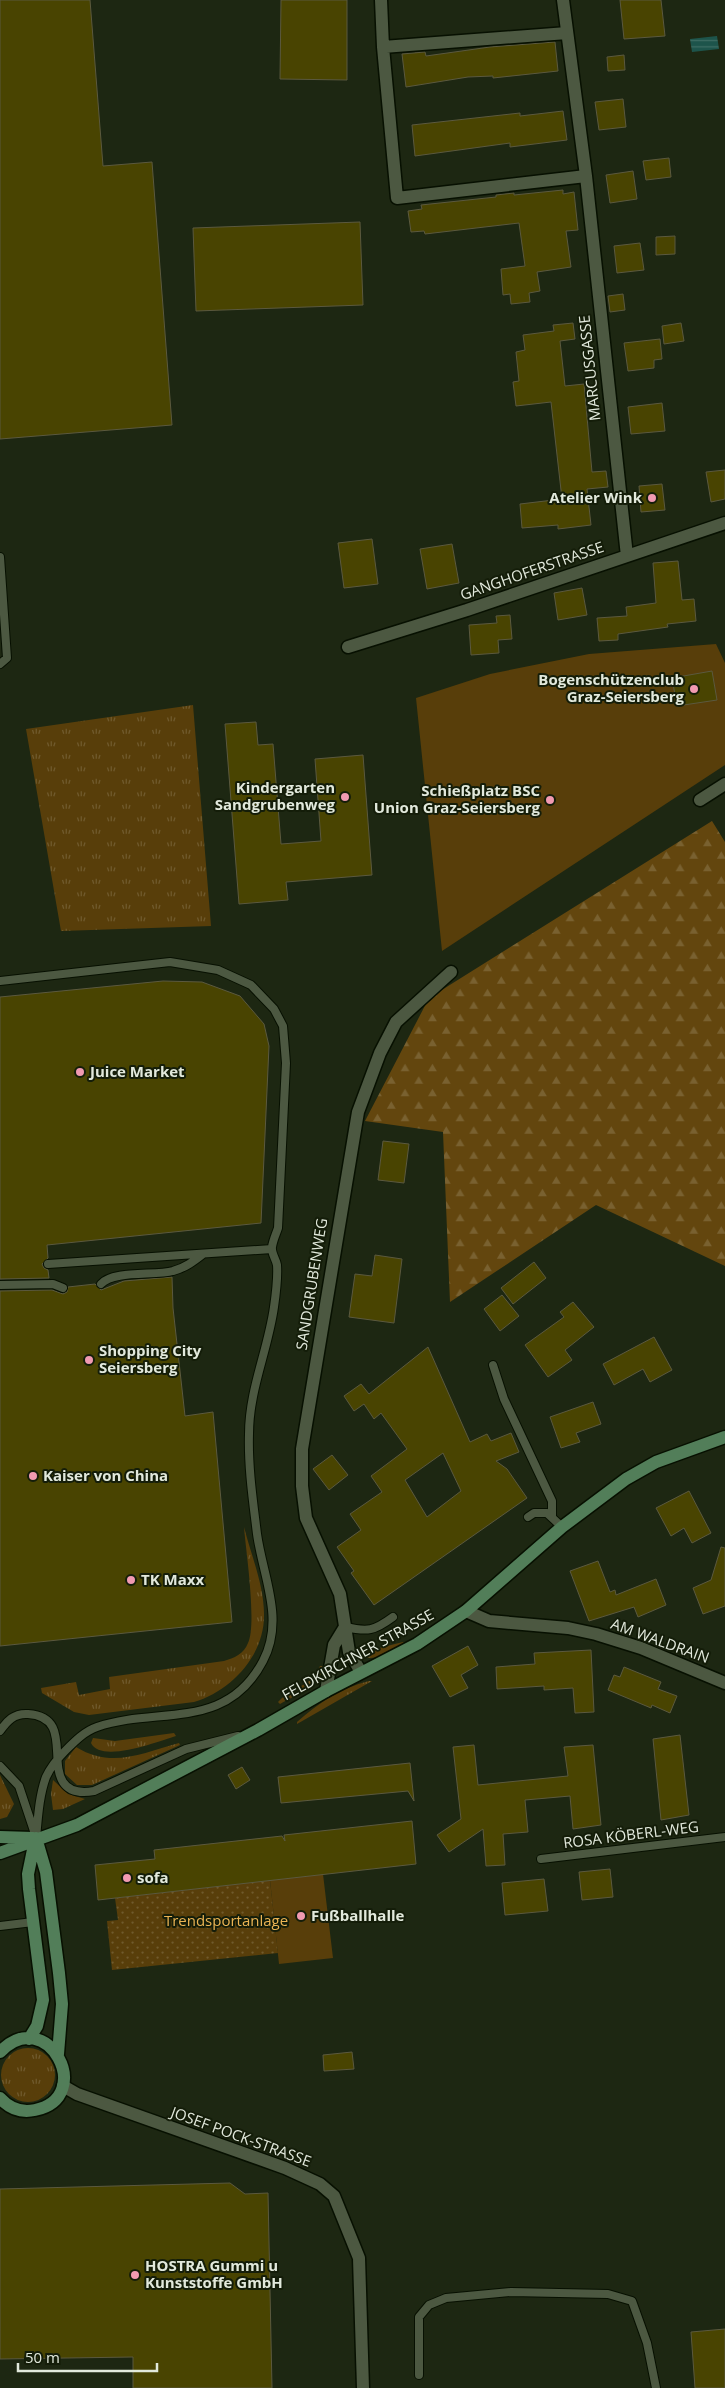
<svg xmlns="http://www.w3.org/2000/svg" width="725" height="2388" font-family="'Open Sans',sans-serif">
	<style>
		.grass { fill: url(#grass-tufts) }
		.forest { fill: url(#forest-firs) }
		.park { fill: url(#park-dots) }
		.pitch { fill: #583e0a }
		.water { fill: url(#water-rules) }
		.building { fill: #494401; stroke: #5b593f; fill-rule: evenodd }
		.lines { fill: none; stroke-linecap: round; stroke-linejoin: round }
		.lane-casing { stroke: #071001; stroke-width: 10 }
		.street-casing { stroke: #071001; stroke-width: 15 }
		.secondary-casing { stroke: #071001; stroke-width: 15 }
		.lane { stroke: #4c5841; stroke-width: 8 }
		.street { stroke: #4c5841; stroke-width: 12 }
		.secondary { stroke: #527e59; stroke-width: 12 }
		.poi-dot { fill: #f19ab1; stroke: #141d09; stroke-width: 2 }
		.labels { text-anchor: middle; stroke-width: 4; stroke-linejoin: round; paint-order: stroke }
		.street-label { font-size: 15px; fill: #e2e9dc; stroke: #141d09 }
		.poi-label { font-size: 15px; font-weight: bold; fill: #e2e9dc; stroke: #141d09; text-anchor: start }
		.park-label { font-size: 15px; fill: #ebb454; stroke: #141d09 }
	</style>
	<defs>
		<pattern id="grass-tufts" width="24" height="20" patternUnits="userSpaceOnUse" patternTransform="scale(1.25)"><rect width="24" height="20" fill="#583e0a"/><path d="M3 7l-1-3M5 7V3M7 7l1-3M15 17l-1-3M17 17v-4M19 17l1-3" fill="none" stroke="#705a2d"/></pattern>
		<pattern id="forest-firs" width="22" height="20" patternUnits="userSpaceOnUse" patternTransform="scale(1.25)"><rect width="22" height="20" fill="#63460e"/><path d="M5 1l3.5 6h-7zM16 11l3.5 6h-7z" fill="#796130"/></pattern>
		<pattern id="park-dots" width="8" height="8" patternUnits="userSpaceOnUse" patternTransform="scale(1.25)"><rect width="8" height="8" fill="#583e0a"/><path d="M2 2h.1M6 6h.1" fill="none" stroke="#705a2d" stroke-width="1.8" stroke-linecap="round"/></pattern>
		<pattern id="water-rules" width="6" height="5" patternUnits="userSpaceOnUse" patternTransform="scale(1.25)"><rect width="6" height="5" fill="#1d544b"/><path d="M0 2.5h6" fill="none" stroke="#3e6d64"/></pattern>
	</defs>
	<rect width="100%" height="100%" fill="#1d2712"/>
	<path class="grass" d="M193,705L211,926L61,931L26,729Z
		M244,1527C251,1555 264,1585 264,1614C265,1655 231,1691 194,1702L89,1715L74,1712L42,1693L41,1688L76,1682L79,1695L110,1689L109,1677L224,1661C234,1658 244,1654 248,1643C257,1624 246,1552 244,1527Z
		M403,1642L405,1644C393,1650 371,1666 359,1653Z
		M320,1666H323C321,1686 296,1695 280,1704L278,1702L282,1698L314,1678Z
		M369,1681H372L297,1724V1722C319,1703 340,1688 369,1681Z
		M174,1733L176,1736C159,1741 101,1764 91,1743L93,1738L115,1741Z
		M179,1743L180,1745L92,1785H77L65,1774V1761L76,1747C112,1769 142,1753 179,1743Z
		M0,1775L14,1804L7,1817L0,1819Z
		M53,1780L68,1794L85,1799L63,1809L53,1810L51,1794Z
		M1 2075a27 27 0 1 1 54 0a27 27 0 1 1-54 0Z"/>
	<path class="forest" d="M712,821L725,842V1266L596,1205L450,1302L443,1132L365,1121L429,998Z"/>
	<path class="park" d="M270,1880L278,1953L112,1970L107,1921L118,1920L115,1898Z"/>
	<path class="pitch" d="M716,644L725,663V765L442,951L416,698L490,674L589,654Z
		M323,1874L333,1958L279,1964L270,1880Z"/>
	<path class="water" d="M717,36L719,49L692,52L690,39Z"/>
	<path class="building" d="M0,0H90L103,166L152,162L172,425L0,439Z
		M281,0H347V80L280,79Z
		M620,0H661L665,36L624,39Z
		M555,42L558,71L493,78V76L468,77L406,87L402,54L425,52L426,56L490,47Z
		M624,55L625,70L608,71L607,57Z
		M623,99L626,127L599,130L595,102Z
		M563,111L567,140L510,147V143L415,156L412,125L520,113V116Z
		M669,158L671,177L646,180L643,161Z
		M633,171L637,199L610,203L606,175Z
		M563,190V194L574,192L578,230L566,231L571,267L537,272L540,291L529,293L530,302L511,304L510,294L503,295L501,269L525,266L519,223L425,234L424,231L411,232L408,211L422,209L421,205L496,197V195L514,193V195Z
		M360,222L363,305L196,311L193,228Z
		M675,236V254L656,255V237Z
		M640,243L644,270L617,273L614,246Z
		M623,294L625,310L610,312L608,296Z
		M573,323L575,339L560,341L565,386L584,384L592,472L606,471L608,487L587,489L591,525L558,529V525L522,528L520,504L562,499L551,402L516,406L513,382L519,381L516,352L525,350L523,335L554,331L553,325Z
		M681,323L684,341L664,344L662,326Z
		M660,339L662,359L654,360V368L628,371L624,343Z
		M662,403L665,431L631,434L628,407Z
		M725,470V499L711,502L706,472Z
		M662,484L665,510L641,512L639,486Z
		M372,539L378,584L344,588L338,543Z
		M452,544L459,583L427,589L420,549Z
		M678,561L682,600L694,599L696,621L667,624L668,627L618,634V640L599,641L597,618L627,616L626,607L656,603L653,563Z
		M582,588L587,615L558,620L554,593Z
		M510,615L512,639L498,640L499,653L471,655L469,625L497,623L496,616Z
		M712,671L717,700L677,706L672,678Z
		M256,722L258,745L273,744L281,844L321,841L315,759L363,755L372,875L286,882L288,900L239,904L225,724Z
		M163,981L202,982L240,996L264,1024L269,1046L261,1223L47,1245L48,1258L42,1264L44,1268L48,1270L49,1278L0,1279V997Z
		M383,1141L409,1144L404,1183L378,1180Z
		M375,1255L402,1259L394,1323L349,1317L355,1274L372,1276Z
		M534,1262L546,1278L513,1304L501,1288Z
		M172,1277L173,1308L185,1416L213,1412L232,1622L0,1646V1291L52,1290L63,1294L67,1292L68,1287L95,1284L101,1290L124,1281Z
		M502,1295L519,1316L500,1331L484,1309Z
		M573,1302L594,1327L565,1350L572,1360L548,1377L525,1345L564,1317L560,1312Z
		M654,1337L672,1370L650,1382L643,1369L614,1385L603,1364Z
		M428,1347L470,1442L487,1434L491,1441L511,1433L519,1452L496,1461L507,1469L527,1498L374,1605L351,1573L354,1571L337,1547L361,1530L350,1514L382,1492L371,1476L407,1449L381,1413L374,1419L364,1404L354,1411L344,1396L361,1384L369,1394ZM443,1453L461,1491L427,1517L405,1480Z
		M593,1402L601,1424L576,1433L580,1442L561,1448L550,1417Z
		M332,1455L348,1475L329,1490L313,1469Z
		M689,1491L711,1533L692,1543L684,1528L671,1536L656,1508Z
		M721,1547L725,1548V1606L703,1614L693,1588L711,1580Z
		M598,1561L610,1592L615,1590L616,1595L656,1579L666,1605L638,1617L634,1607L589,1621L570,1571Z
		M468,1646L478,1665L461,1675L468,1688L450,1697L432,1666Z
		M591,1650L594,1712L575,1713L573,1688L544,1690V1686L497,1689L496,1667L535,1664L534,1653Z
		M624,1667L661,1682L658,1689L677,1696L670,1713L652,1705L651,1708L608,1690L614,1675L620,1677Z
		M680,1735L689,1815L661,1820L653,1739Z
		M474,1745L478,1785L568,1776L564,1747L593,1745L601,1825L573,1829L570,1796L525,1800L528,1832L503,1834L505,1865L486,1866L483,1829L449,1852L437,1835L461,1819L453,1747Z
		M410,1763L414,1801L408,1791L281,1803L278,1777Z
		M242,1767L250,1780L236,1789L228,1775Z
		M412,1821L416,1864L98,1900L95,1865L155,1859L154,1850L282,1836L285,1841L284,1835Z
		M610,1869L613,1897L582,1900L579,1872Z
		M544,1879L548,1911L505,1915L502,1883Z
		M352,2052L354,2069L324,2071L323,2055Z
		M230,2183L245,2194L268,2193L272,2388H133V2357L0,2359V2189Z
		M725,2329V2388H695L691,2332Z"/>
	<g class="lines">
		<defs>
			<path id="lane" d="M0,557L7,658L0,664
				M0,981L170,962L218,970L251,985L274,1009L283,1026L286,1063L278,1228C276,1234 273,1240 272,1247C271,1253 276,1259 277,1265C278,1279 276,1293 274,1307C268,1350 249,1390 249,1434C248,1467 253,1501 257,1534C263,1577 285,1619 263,1661C226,1732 158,1706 97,1727C85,1731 75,1741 66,1750C58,1758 51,1766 46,1777C39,1796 38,1818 36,1838
				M48,1264L272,1249
				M101,1284C113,1270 155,1276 173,1271C185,1268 194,1261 203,1254
				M0,1285L53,1284L63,1288
				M493,1365L504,1399L552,1501V1516
				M528,1517L534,1513H547L562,1527
				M345,1627C368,1632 374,1631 393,1617
				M0,1731C7,1721 14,1713 28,1714C71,1717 49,1760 63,1782C70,1793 83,1793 94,1791L186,1749L238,1736
				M0,1766L19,1786L35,1834
				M541,1859L725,1837
				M0,1926L33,1922
				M419,2375V2317L429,2305L446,2298L511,2292L608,2294L632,2301L647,2343L656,2388"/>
			<path id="street" d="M381,0L383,47
				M563,0L586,176L627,556
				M567,33L383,47L397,198L586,176
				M348,647L467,610L725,523
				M700,800L725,784
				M466,1611L489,1621L568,1628L596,1634L641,1648L725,1683
				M361,1672L349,1652L340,1594L306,1518L302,1486V1449L358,1112L380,1053L396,1022L451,972
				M326,1691L334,1645L345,1627
				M63,2086L77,2094L285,2168L320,2184L334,2196L359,2258L363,2388"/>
			<path id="secondary" d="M0,1837L33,1838
				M36,1838L46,1872L59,1973L62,2004L58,2054
				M0,1853L77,1825L258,1730L326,1691L417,1644L466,1611L562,1527L626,1479L656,1462L725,1437
				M29,2039L37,2026L43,2000L29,1889L28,1874L35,1840
				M0,2052C47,2003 97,2097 35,2110C21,2113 9,2108 0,2098"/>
		</defs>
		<use href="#lane" class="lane-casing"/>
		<use href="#street" class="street-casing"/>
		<use href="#secondary" class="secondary-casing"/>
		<use href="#lane" class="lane"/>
		<use href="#street" class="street"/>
		<use href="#secondary" class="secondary"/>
	</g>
	<g class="poi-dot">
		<circle cx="652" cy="498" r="5"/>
		<circle cx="694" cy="689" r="5"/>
		<circle cx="345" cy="797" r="5"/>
		<circle cx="550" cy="800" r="5"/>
		<circle cx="80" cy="1072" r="5"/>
		<circle cx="89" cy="1360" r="5"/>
		<circle cx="33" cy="1476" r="5"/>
		<circle cx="131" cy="1580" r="5"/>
		<circle cx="127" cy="1878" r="5"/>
		<circle cx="301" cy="1916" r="5"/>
		<circle cx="135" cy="2275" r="5"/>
	</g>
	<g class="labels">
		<g class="street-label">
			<text transform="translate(590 368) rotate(-96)" y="5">MARCUSGASSE</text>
			<text transform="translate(532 571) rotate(-19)" y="5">GANGHOFERSTRASSE</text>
			<text transform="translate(312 1284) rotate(-81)" y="5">SANDGRUBENWEG</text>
			<text transform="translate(660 1641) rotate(20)" y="5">AM WALDRAIN</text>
			<text transform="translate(358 1655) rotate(-29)" y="5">FELDKIRCHNER STRASSE</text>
			<text transform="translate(631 1835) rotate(-7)" y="5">ROSA KÖBERL-WEG</text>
			<text transform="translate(241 2137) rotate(20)" y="5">JOSEF POCK-STRASSE</text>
		</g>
		<g class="poi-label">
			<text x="642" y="503" text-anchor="end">Atelier Wink</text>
			<text x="684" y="685" text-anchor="end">Bogenschützenclub<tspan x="684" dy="17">Graz-Seiersberg</tspan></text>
			<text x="335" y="793" text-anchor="end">Kindergarten<tspan x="335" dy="17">Sandgrubenweg</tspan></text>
			<text x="540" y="796" text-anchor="end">Schießplatz BSC<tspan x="540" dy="17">Union Graz-Seiersberg</tspan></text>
			<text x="90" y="1077">Juice Market</text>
			<text x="99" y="1356">Shopping City<tspan x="99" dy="17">Seiersberg</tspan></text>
			<text x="43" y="1481">Kaiser von China</text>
			<text x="141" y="1585">TK Maxx</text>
			<text x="137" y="1883">sofa</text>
			<text x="311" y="1921">Fußballhalle</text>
			<text x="145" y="2271">HOSTRA Gummi u<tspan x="145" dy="17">Kunststoffe GmbH</tspan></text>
		</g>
		<g class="park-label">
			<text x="226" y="1926">Trendsportanlage</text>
		</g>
	</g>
	<path d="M18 2363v8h139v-8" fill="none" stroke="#e2e9dc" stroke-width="2.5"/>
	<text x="25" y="2363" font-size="15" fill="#e2e9dc" stroke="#141d09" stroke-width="4" paint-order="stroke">50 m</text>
</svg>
